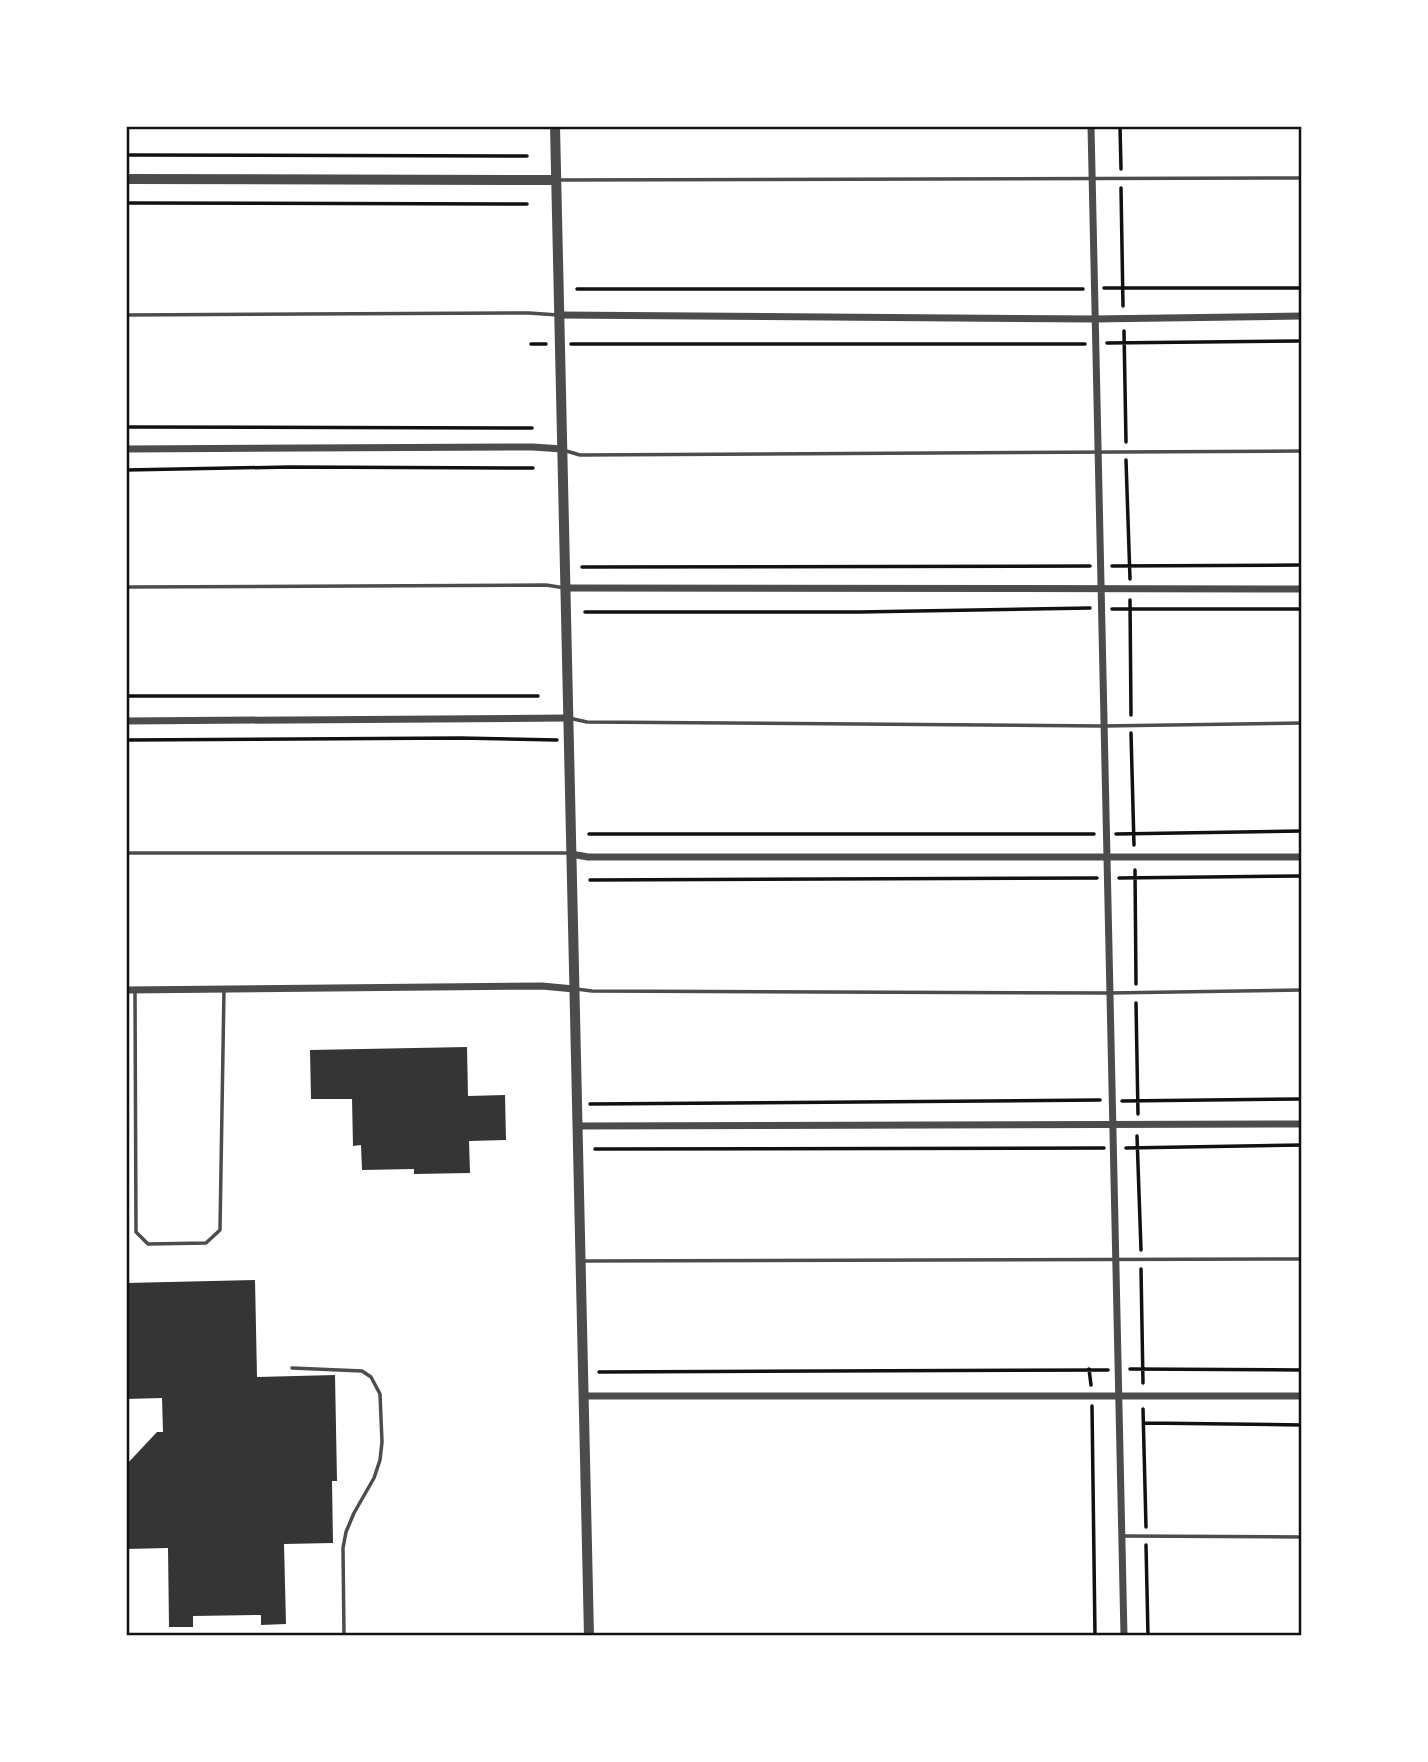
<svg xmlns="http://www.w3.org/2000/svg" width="1428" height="1762" font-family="'Alegreya Sans',sans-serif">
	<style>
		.building { fill: #353535 }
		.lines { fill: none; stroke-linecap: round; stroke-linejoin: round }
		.path { stroke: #111; stroke-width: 3.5 }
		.service { stroke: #4c4c4c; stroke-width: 3.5 }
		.minor { stroke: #4c4c4c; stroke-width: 7 }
		.tertiary { stroke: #4c4c4c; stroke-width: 10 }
		.neatline { fill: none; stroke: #111; stroke-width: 2.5 }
	</style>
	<rect width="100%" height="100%" fill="#fff"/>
	<path class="building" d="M467,1047L468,1096L505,1095L506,1140L469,1141L470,1173L414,1174V1169L362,1170L361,1145L353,1146L352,1099H311L310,1050Z
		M255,1280L257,1377L335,1375L337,1481H332L333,1543L284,1544L286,1624L261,1625V1615L193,1616V1627H169L168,1548L126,1549V1465L157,1432H163L162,1398L126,1399V1283Z"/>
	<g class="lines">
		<path class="path" d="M1120,126L1121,169
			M126,155L527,156
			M1121,188L1123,306
			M126,203L527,204
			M1104,288H1302
			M577,289H1083
			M1124,331L1126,442
			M1107,343L1302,341
			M531,344H546
			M571,344H1085
			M126,427L532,428
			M1126,460L1130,579
			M126,470L289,467L533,468
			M1112,566L1302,565
			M582,567L1090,566
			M1130,600L1131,715
			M1112,609H1302
			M585,612H859L1090,608
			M126,696H538
			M1131,733L1134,845
			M126,740L460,738L557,740
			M589,834H1094
			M1116,834L1302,831
			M1135,870L1136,984
			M1119,878L1302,876
			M590,880L1097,878
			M1136,1003L1138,1114
			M1122,1101L1302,1099
			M590,1104L1100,1100
			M1137,1136L1141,1250
			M1126,1148L1302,1145
			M595,1149L1104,1148
			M1141,1269L1143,1383
			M1089,1369L1091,1385
			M1130,1369L1302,1370
			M599,1372L1108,1370
			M1092,1406L1095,1636
			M1143,1409L1146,1527
			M1144,1423L1302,1425
			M1146,1545L1148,1636
			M559,1636H567"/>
		<path class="service" d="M558,180L1302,178
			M126,315L529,313L558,315
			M563,450L580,455L1302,451
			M126,587L546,585L565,588
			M569,718L587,722L1103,726L1302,723
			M126,853H568
			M576,989L592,991L1109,993L1302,990
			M135,992L136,1232L148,1244L206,1243L220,1230L224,989
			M583,1261L1302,1259
			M292,1368L362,1371L371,1377L380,1394L382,1442L380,1460L374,1478L354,1513L346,1532L343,1548L344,1636
			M1122,1536L1302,1537"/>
		<path class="minor" d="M1091,126L1124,1636
			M559,315L1094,319L1302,316
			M126,449L533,447L562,449
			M565,588L1302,589
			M126,721L568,718
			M571,854L588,857H1302
			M126,990L542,986L574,989
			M577,1126L1302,1124
			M583,1396H1302"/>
		<path class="tertiary" d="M555,126L589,1636
			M126,179L556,180"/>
	</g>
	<rect width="1428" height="1762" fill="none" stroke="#ffffff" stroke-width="256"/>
	<rect x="128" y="128" width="1172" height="1506" class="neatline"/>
</svg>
